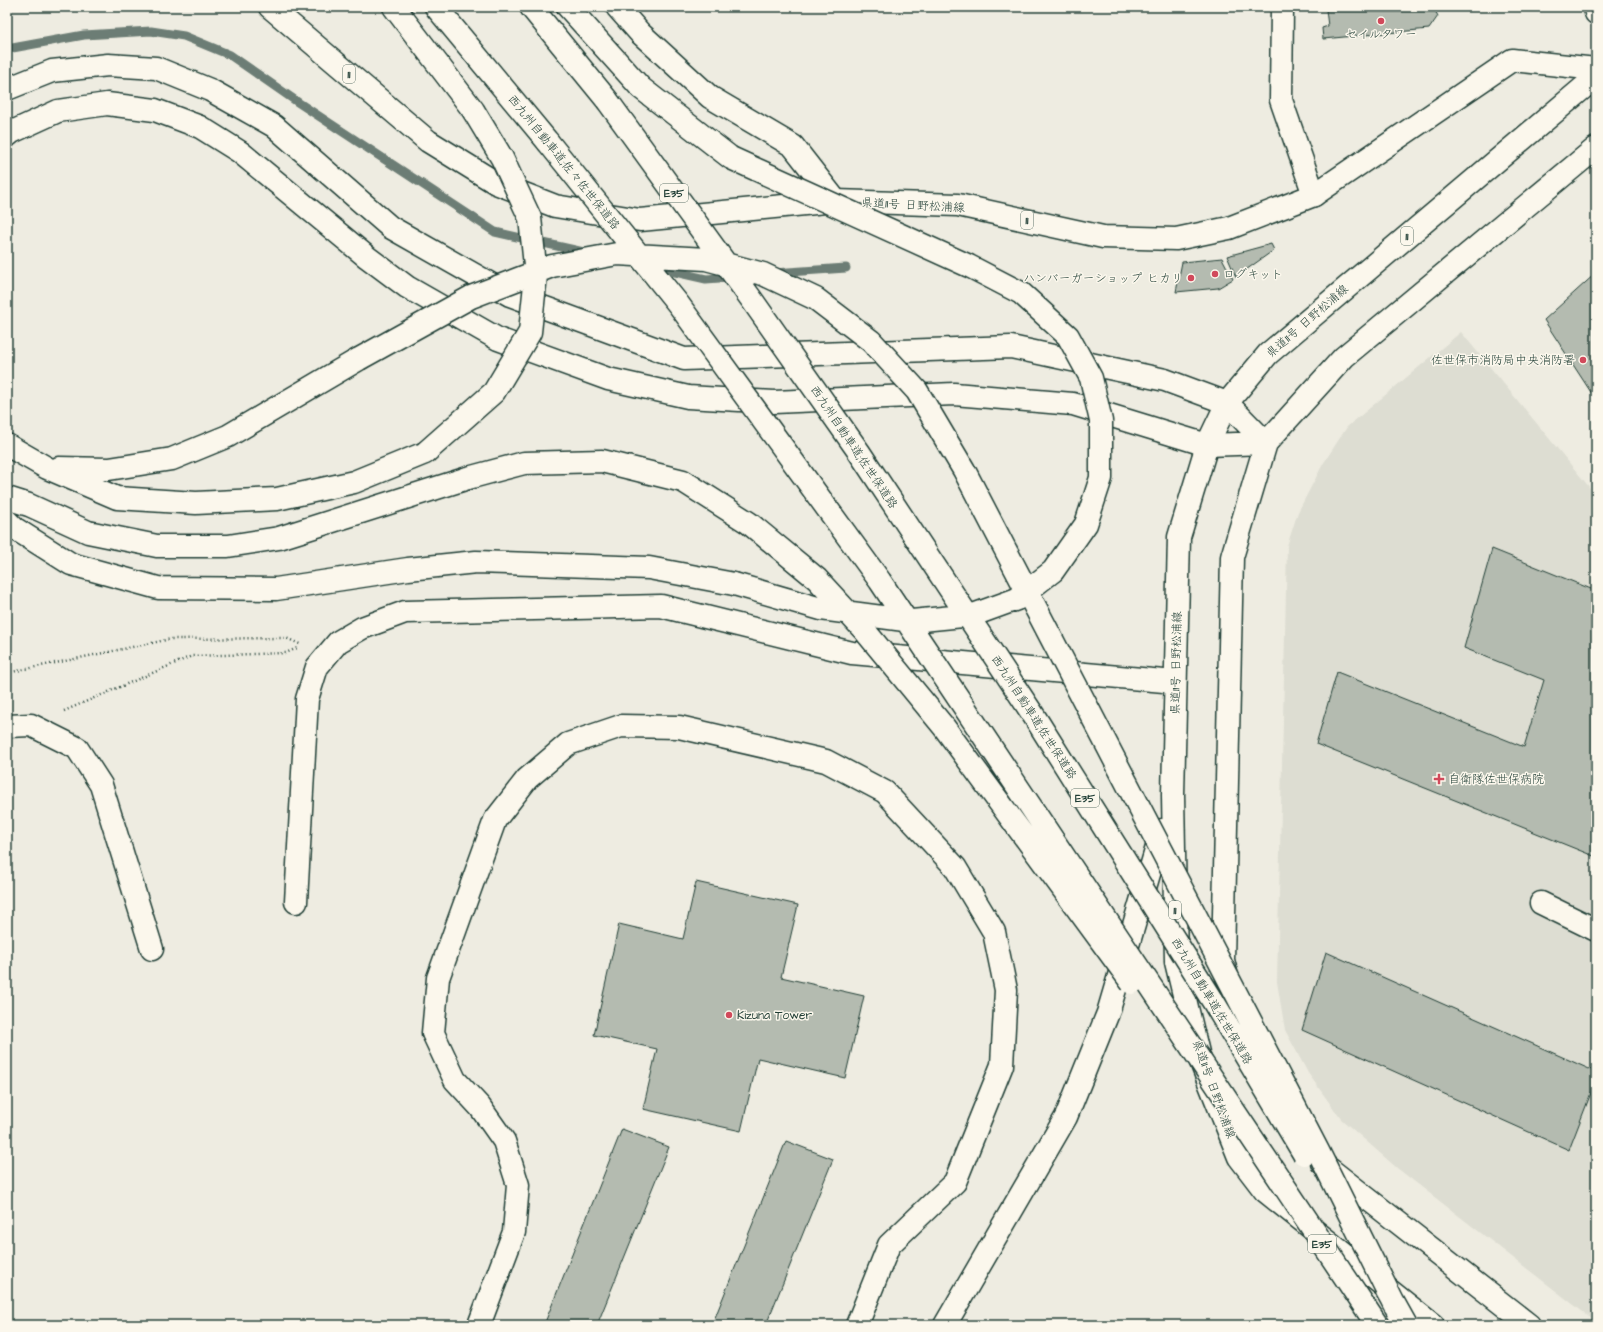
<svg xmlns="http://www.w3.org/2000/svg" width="1603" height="1332" font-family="'Architects Daughter','Klee One',sans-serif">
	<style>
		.built { fill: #ddddd2 }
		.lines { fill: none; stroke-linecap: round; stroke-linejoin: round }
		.stream { stroke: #6c7d74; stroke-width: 9 }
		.building { fill: #b4bbb0; stroke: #1f3d34 }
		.minor-casing { stroke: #1f3d34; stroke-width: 25 }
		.major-casing { stroke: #1f3d34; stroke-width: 25 }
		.highway-casing { stroke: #1f3d34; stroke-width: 25 }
		.path { stroke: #1f3d34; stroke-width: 2.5; stroke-dasharray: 1 3; stroke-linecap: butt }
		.minor { stroke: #fbf7ec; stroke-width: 22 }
		.major { stroke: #fbf7ec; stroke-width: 22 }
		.highway { stroke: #fbf7ec; stroke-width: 22 }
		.highway-bridge-casing { stroke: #1f3d34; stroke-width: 25; stroke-linecap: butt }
		.highway-bridge { stroke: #fbf7ec; stroke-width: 22 }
		.poi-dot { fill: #d1495b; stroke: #fbf7ec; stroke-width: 1.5 }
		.labels { text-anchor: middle; stroke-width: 3; stroke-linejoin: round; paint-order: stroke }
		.shield { fill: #fbf7ec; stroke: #61756b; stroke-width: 1 }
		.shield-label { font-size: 11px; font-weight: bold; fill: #1f3d34 }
		.poi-label { font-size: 12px; fill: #1f3d34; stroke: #fbf7ec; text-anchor: start }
		.street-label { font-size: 12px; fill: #1f3d34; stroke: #fbf7ec }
	</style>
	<rect width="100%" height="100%" fill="#eeece1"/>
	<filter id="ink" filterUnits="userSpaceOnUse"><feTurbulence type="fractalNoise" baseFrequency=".025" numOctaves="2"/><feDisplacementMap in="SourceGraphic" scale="8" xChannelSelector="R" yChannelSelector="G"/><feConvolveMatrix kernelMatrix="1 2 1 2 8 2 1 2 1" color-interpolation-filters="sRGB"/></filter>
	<g filter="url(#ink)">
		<path class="built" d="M1461,332L1595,494H1596V1322L1397,1168L1341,1119L1308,1073L1285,1030L1277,982L1287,546L1298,512L1323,464L1347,427Z"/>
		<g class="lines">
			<path class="stream" d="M7,49L84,35L151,31L184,36L230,55L299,103L495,232L588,253
				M653,267L706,279L733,277
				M774,273L846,268"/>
		</g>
		<path class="building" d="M1337,7H1433L1438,16L1429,29L1323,39L1322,28L1328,26L1326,10Z
			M1271,244L1274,250L1236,277L1227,256Z
			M1222,258L1233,279L1218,288L1176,292L1182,262Z
			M1596,273V400L1544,320Z
			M1492,549L1596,591V857L1316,744L1337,672L1524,747L1544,680L1464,648Z
			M696,882L798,905L781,977L864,996L845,1078L758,1058L741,1131L643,1109L657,1049L594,1035L619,924L683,939Z
			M1326,952L1596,1072V1080L1569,1150L1302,1030Z
			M622,1129L669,1147L597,1325H544Z
			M786,1141L833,1159L766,1325H712Z"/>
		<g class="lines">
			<defs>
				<path id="minor" d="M617,7L640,33L710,97L793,146L836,201
					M1282,7L1281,100L1314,195
					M1595,7L1596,13
					M7,726L31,725L77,748L101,785L152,949
					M296,902L307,699L317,667L338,642L362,628L405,612L661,606L852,653L1175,682
					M1541,903L1596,930
					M479,1325L514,1232L518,1185L504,1141L480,1107L455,1080L433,1033L438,978L495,820L527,779L568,744L621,726L679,727L826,761L885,792L955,867L994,932L1006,990L1002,1065L955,1182L889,1245L857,1325
					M945,1325L1066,1117L1108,1013L1162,830"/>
				<path id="major" d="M270,7L428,141L496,183L555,206L640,220L836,201L958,205L1103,237L1176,239L1229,228L1314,195L1512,60L1596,69
					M1244,1047L1223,960L1232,557L1266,443L1344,357L1596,148
					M1322,1163L1529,1325
					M1433,1325L1265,1191L1239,1157L1199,1057L1176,962L1173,795L1179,537L1207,445L1227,403L1268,354L1596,77"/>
				<path id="highway" d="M394,7L473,110
					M436,7L548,142
					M531,7L607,100
					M568,7L641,88L731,158
					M7,89L52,71L108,65L156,68L210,90L274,126L390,227L510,295L684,359L1011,347L1165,380L1227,403L1266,443
					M7,136L12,132L58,111L107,104L155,110L200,127L240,152L367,257L407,287L498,339L608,379L688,397L774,402L954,394L1073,404L1207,445L1266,443
					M7,445L47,468L117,498L196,503L277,499L354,482L425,453
					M59,468L109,469L172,459L228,436L359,359
					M7,498L29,505L88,532L157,546H228L279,538L468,478
					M7,521L14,528L71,564L158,588L276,589L408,569L476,562L649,568L734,584"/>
			</defs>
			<use href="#minor" class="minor-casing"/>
			<use href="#major" class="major-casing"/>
			<use href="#highway" class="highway-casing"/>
			<path class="path" d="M7,673L171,639L286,638L302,645
				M64,711L192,656L286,653L297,648"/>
			<use href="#minor" class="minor"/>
			<use href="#major" class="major"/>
			<use href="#highway" class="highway"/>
			<defs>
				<path id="highway-bridge" d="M607,100L752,300L859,452L1034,716L1213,1001L1304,1154
					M548,142L679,305L880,581L1377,1325
					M731,158L969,266L1021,293L1068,336L1091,378L1101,421V478L1086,524L1053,571L1017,599L973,615L912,621L821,609L734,584
					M359,359L471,297L552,266L617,254L706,259L763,274L816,299L871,341L917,391L964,470L1318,1151L1394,1304
					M425,453L494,392L530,332L536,275L530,218L502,158L473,110
					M468,478L524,463L602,461L683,481L749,523L817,579L865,631L944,727L1132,983
					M1387,1291L1406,1325"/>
			</defs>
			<use href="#highway-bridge" class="highway-bridge-casing"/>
			<use href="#highway-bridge" class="highway-bridge"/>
		</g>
	</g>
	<g class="poi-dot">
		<circle cx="1381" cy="21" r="4"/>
		<circle cx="1215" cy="274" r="4"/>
		<circle cx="1191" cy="278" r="4"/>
		<circle cx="1583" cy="360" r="4"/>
		<path d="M1437 773h4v4h4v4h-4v4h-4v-4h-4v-4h4z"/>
		<circle cx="729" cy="1015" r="4"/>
	</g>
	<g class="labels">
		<g class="shield">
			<rect x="343" y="65" width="12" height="18" rx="3"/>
			<rect x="660" y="184" width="28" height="18" rx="3"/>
			<rect x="1021" y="211" width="12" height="18" rx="3"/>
			<rect x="1401" y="227" width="12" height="18" rx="3"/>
			<rect x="1071" y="789" width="28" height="18" rx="3"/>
			<rect x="1169" y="901" width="12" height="18" rx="3"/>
			<rect x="1308" y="1235" width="28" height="18" rx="3"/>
		</g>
		<g class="shield-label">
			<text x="349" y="78">11</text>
			<text x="674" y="197">E35</text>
			<text x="1027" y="224">11</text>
			<text x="1407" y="240">11</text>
			<text x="1085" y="802">E35</text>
			<text x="1175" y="914">11</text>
			<text x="1322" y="1248">E35</text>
		</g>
		<g class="poi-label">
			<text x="1381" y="38" text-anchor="middle">セイルタワー</text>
			<text x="1223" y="278">ログキット</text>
			<text x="1183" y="282" text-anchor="end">ハンバーガーショップ ヒカリ</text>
			<text x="1575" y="364" text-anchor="end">佐世保市消防局中央消防署</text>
			<text x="1448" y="783">自衛隊佐世保病院</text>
			<text x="737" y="1019">Kizuna Tower</text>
		</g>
		<g class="street-label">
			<text transform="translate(564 162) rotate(51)" y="4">西九州自動車道;佐々佐世保道路</text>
			<text transform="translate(913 205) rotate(3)" y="4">県道11号 日野松浦線</text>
			<text transform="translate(1307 321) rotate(-41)" y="4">県道11号 日野松浦線</text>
			<text transform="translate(854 447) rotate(56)" y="4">西九州自動車道;佐世保道路</text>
			<text transform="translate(1176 663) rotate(-89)" y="4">県道11号 日野松浦線</text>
			<text transform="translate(1034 717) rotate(57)" y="4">西九州自動車道;佐世保道路</text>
			<text transform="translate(1212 1001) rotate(59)" y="4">西九州自動車道;佐世保道路</text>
			<text transform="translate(1214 1089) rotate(70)" y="4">県道11号 日野松浦線</text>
		</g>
	</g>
	<rect width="1603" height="1332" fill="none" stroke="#fbf7ec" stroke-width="24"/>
	<rect x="12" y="12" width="1579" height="1308" fill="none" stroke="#1f3d34" stroke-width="1.5" filter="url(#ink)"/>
</svg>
